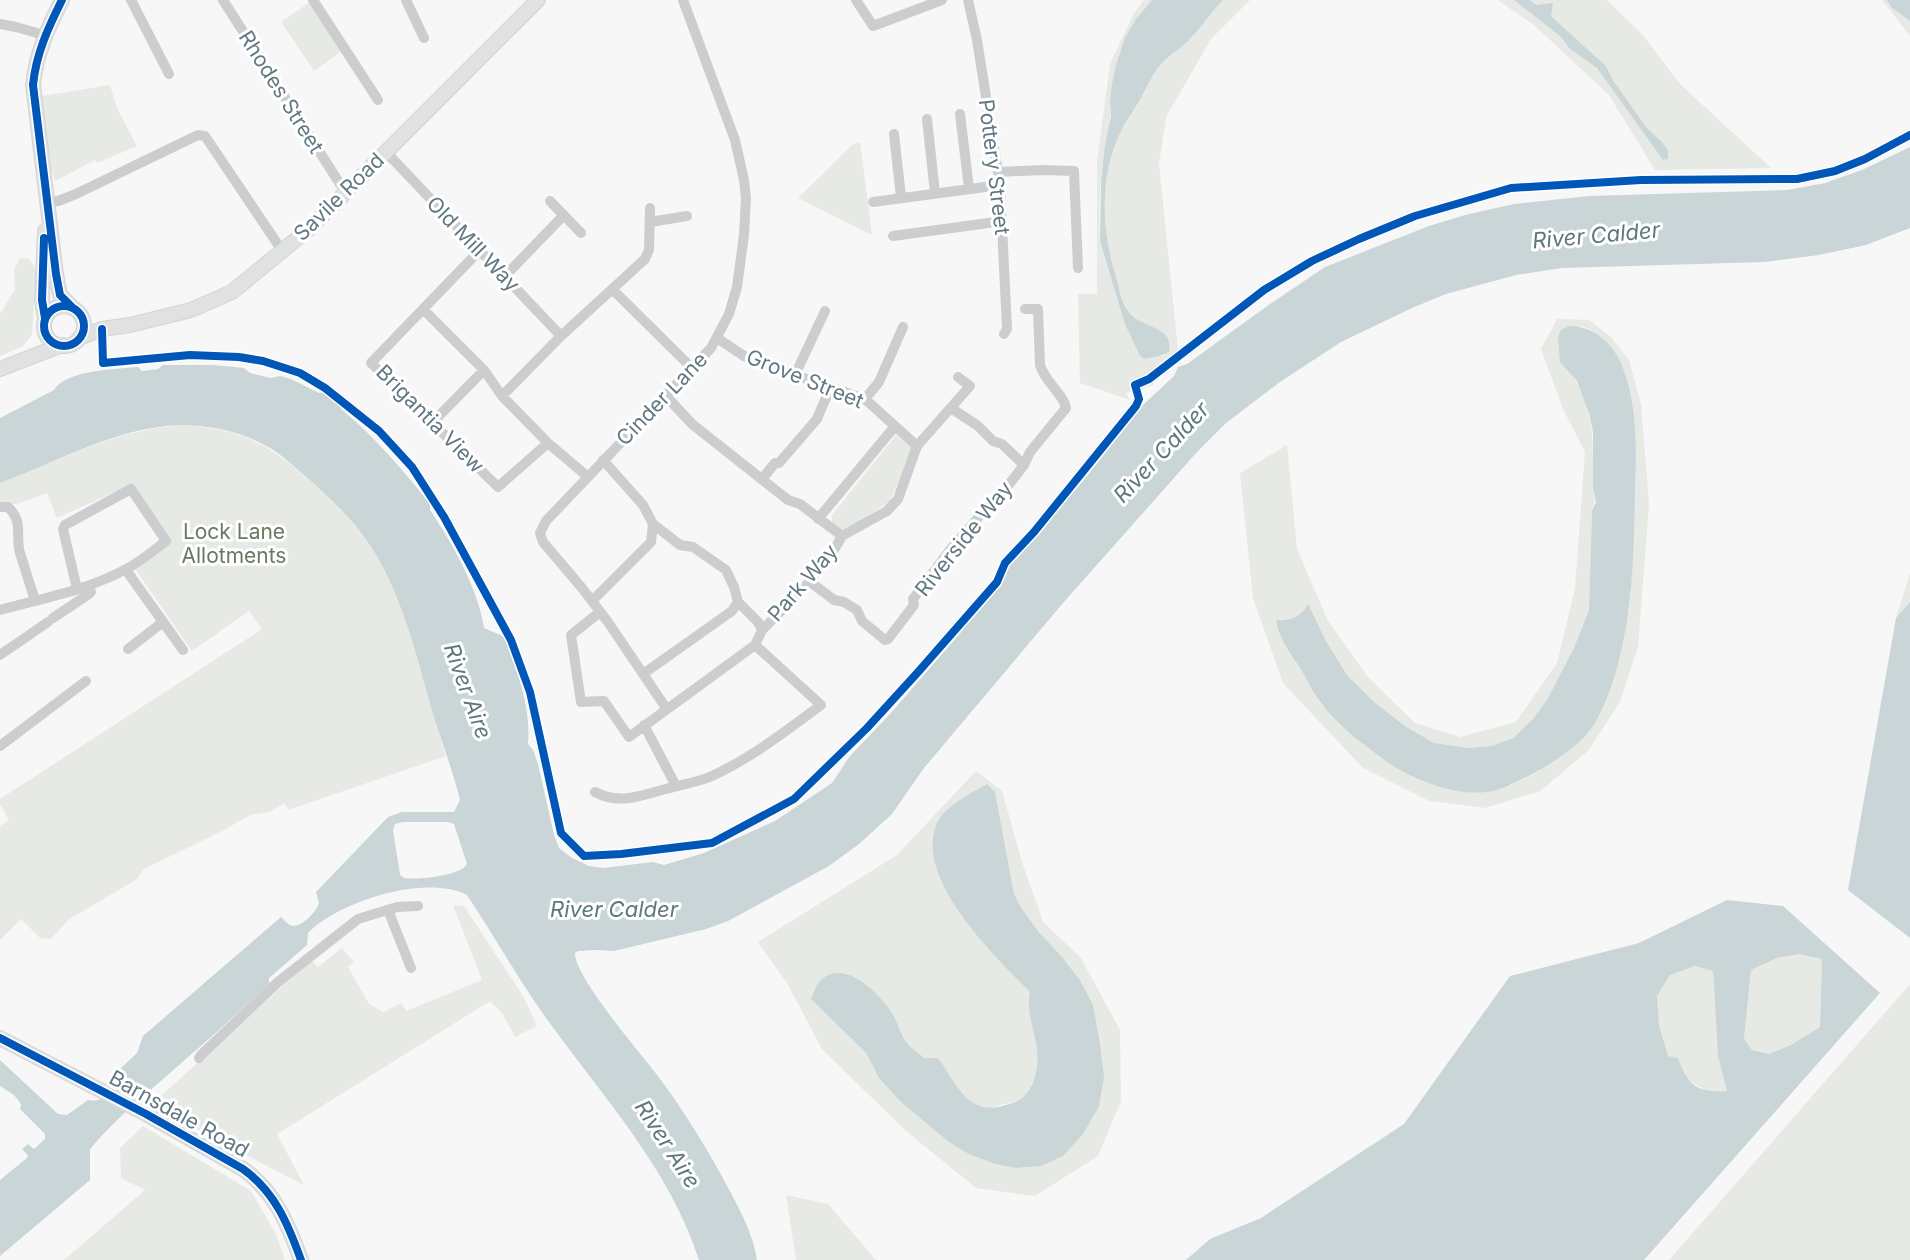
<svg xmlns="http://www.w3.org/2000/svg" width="1910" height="1260" font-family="Inter,sans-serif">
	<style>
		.green { fill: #e6e9e4; fill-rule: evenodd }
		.water { fill: #cad5d7; fill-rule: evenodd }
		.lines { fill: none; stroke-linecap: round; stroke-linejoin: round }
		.major-casing { stroke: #d3d4d5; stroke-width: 16 }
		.minor { stroke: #cccdce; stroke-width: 10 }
		.major { stroke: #e0e1e1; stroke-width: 14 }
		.cycleway-casing { stroke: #fff; stroke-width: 11 }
		.cycleway { stroke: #0057b8; stroke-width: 8 }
		.labels { text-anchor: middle; stroke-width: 6; stroke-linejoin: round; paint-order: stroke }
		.street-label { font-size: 21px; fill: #627882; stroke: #fff }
		.park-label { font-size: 21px; fill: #697a61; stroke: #fff }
		.water-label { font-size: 22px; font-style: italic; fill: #5d787c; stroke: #fff }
	</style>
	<rect width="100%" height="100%" fill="#f7f7f7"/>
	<path class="green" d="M313,0L345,49L314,71L281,22Z
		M1144,0H1152L1136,19L1110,102C1112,127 1103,154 1101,179C1099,198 1099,220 1100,239C1101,252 1107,266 1111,279C1120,308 1128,332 1144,359L1157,355L1163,356L1170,346C1164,324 1145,328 1132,317C1128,313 1126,307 1123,301C1103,250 1095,178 1122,128C1127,120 1133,113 1138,105C1144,94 1149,80 1157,69C1166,56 1180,50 1190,39C1202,27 1211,12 1223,0H1250L1211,39L1166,117L1159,164L1178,350L1153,385L1126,393L1130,400L1080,383L1078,294H1097V162L1110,64L1134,13Z
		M1498,0H1514L1561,37L1569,48L1597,68L1663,160V143L1646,127L1613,80L1606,66L1551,16V9L1537,5L1529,0H1607L1642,34L1680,84L1771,168L1655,170L1609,95L1535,26Z
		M1882,0H1910V36Z
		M110,85L117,108L137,146L97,163L95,160L55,181L49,160L42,96Z
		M860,142L872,235L798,198L852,145Z
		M20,258L29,259L34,266L36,272L32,335L23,346L0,356V314L15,289L14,269Z
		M1557,319L1589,320L1611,337L1629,360L1641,404L1649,504L1638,647L1620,702L1588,751L1540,791L1485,808L1429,801L1363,768L1283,683L1253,598L1240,473L1287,445L1297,549L1328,621L1368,677L1415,723L1460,737L1516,722L1557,663L1575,588L1585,452L1563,409L1541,349ZM1580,326L1587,328L1596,334L1620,362L1626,377L1630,395L1635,432L1636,483L1634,548L1629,609L1572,746L1534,774L1511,785L1372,751L1344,727L1320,703L1276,621C1290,621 1300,616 1308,605L1326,641L1347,675L1374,702L1405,726L1434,743L1469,748L1490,746L1513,738L1532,720L1547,700L1574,648L1589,610L1592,511C1597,500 1593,491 1593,479C1593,435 1595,395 1560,362Z
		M181,425C238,428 266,442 308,479C325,494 343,509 357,527C407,592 423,679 446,756L288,810L285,803L270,812L250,815L224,830L144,869L137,879L68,920L51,939L40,938L21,919L0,940V826L9,820L0,804V799L262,629L249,611L192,651L133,566L166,541L128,486L57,518L47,493L17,504L0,505V483C62,459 113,431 181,425Z
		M896,435L912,448L902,475L889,502L843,532L832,522V515Z
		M1910,573V602L1896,618Z
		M976,771L1002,791L1022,862L1043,922L1081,958L1120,1030L1121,1101L1098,1156L1035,1196L976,1188L906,1131L822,1049L787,983L758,942L897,855ZM987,784L995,793L1014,894L1022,909L1038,931L1062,957L1080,980L1093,1005L1041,1166L1016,1168L995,1164L949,1142L879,1078L866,1053L811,999L895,1018L905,1041L924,1058H938L959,1090L972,1104L989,1108L1016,1101L1027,1095L1037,1071L1039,1053L1030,992L970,927L941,881L945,812L963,798Z
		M453,905L464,906L523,996L537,1026L515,1037L502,1013L490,1001L277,1134L304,1185L217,1140L152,1104L311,960L318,967L342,948L354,962L348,967L369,1004L383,1012L402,1003L406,1011L482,980Z
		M1799,954L1822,958L1820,1027L1791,1045L1769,1054L1752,1050L1744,1039L1751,970L1777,958Z
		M1695,966L1713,971L1718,1056L1727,1091L1708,1092L1686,1079L1678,1058L1668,1056L1659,1025L1657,996L1670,975Z
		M1910,984V1260H1669Z
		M143,1126L251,1191L276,1234L285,1260H64L145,1190L121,1178L120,1148Z
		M786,1195L828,1204L876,1260H796Z"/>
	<path class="water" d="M1152,0H1223C1211,12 1202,27 1190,39C1180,50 1166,56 1157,69C1150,79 1145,91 1139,102C1134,111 1127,119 1122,129C1099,173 1101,230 1116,277C1119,288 1121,301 1128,311C1138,328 1175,325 1169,352C1162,356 1153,357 1144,359L1140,356L1125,324L1103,252L1100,241L1101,181L1105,145L1111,116L1110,102L1112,84L1116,65L1125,38L1136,19Z
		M1514,0H1529L1537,5L1553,3L1551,16L1606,66L1613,80L1646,127L1663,143L1668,151V159L1663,160L1597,68L1569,48L1561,37Z
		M1887,0H1910V21L1891,7Z
		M1910,147V228L1866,245L1819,255L1765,262L1562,268L1516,275L1446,294L1412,308L1341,342L1280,382L1247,407L1225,424L1197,452L1063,603L924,768L892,814L859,844L829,866L728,921L706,929L614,951L596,950L578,951L575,953C574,977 644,1057 661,1080C685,1113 707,1148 726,1184C739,1208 753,1233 757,1260H699C670,1169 603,1097 549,1022C519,981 495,937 467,895C426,874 339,901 308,933L307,945L269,978V984C242,1009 215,1034 187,1058C154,1088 119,1114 90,1149V1180L0,1256V1180L27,1158L28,1155L22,1149L28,1144L34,1149L45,1139V1134L20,1109L21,1104L14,1095L0,1086V1060L58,1114L67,1115L88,1100C101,1103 110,1094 119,1084L120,1069L137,1053L143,1036L281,917C285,921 288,925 293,926C303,926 316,912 319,903L316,892L388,817L402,812H454L460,800C453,771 442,743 433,714C415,650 399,579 356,526C340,507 322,491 304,475C293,466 281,454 268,447C243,432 210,425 181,425C117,427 59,461 0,483V418L54,390C66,370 116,369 138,367L142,371L158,369L163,365H214L244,368L250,373L271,378L280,376L291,379L319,393L324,392L342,405L341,409C375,437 402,469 430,504V510C452,543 478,588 484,628L505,637C517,674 531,703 528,744L533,750L538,764L554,835L559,848L572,858L589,866L603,868L653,862L664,865L704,853L775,821L832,783L850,756L891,713L962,631L988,591L1083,481L1143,405L1174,376L1178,367L1187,364L1270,304L1325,267L1429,226L1465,215L1514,204L1589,196L1788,190L1825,183L1862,170ZM403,822H448L454,824L467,864C461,876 418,880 404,878L400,875L393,830L395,824Z
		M1569,326C1593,326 1611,342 1621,363C1639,406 1636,456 1635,502C1634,556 1632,611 1618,664C1612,685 1603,713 1590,730C1577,748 1541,771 1520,780C1510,785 1498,791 1486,792C1455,796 1414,780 1389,763C1365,746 1339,727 1321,703C1313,693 1307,679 1300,668C1290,652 1279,639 1276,620C1290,621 1301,617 1308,604L1326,641L1347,675L1374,702L1405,726L1434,743L1469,748L1491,746L1513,738L1532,720L1547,700L1574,648L1589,610L1592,511L1596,502L1593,488V432L1589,413L1577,381L1560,362L1558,337L1561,330Z
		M1910,602V938L1848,890L1896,618Z
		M987,784L995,792L1014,894L1022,909L1038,931L1062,957L1080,980L1093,1005L1100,1044L1104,1077L1099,1106L1083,1134L1063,1156L1041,1166L1016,1168L995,1164L969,1154L949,1142L900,1101L879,1078L866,1053L811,999C814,992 817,983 822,979C847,958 883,997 895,1018C898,1024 900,1032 904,1039C908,1046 918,1052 924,1058H938C956,1082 966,1115 1002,1106C1018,1102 1027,1098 1033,1082C1047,1047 1024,1023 1030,992C995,956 913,879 937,823C946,805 970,794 987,784Z
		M1727,900L1783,906L1880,993L1644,1260H1186L1210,1239L1261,1218L1404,1124L1510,976L1639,943ZM1799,954L1822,959L1820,1027L1791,1045L1769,1054L1752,1050L1744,1039L1751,970L1777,958ZM1695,966L1713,971L1718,1056L1727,1091C1696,1093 1688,1085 1678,1058L1668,1056L1659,1025L1657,996L1670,975Z"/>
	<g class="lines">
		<defs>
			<path id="major" d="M62,0C48,28 36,54 33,85L56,274L60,295L72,307
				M45,231L42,300L45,318
				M44 326a20 20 0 1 1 40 0a20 20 0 1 1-40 0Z
				M79,338L102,329L130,325L191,310L232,292L310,228L538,0
				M0,369L62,345
				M0,1038L146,1114L243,1169C275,1192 288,1224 301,1260"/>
		</defs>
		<use href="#major" class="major-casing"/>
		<path class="minor" d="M131,0L169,74
			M223,0L340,184
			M313,0L378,100
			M406,0L424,38
			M856,0L873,26L942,0
			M968,0L977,40L1000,185L1007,329L1004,334
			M0,24L16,27L44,35
			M960,114L969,188
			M927,119L935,193
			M894,134L901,197
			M386,152L561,336
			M998,172L1043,170L1074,171L1078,268
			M550,201L581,233
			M47,202L58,201L76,194L198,135L205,136L283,252
			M873,202L1000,185
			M650,222L687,216
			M893,236L1003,221
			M479,251L371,363L498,487L548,443
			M504,277L563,216
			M613,290L693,369
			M424,310L484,370L502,396L561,336L645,259L649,250L650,208
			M717,338L744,356L764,360L795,375L865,399L917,446
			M795,375L825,311
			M502,396L548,443L588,477
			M666,396L692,424L788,500L800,504L842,536
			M865,399L879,382L903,327
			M951,408L978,426L993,441L1002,444L1024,465
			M432,423L484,370
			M762,479L775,463H779L817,419L830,388
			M0,507H8C24,522 15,535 20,553C25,569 30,585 35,600
			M818,519L895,426
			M126,570L183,650
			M809,581L834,600L844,602L857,610L862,621L885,640L888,639L914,605L913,599L950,550L991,503L997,500L1024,465L1030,452L1066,408C1064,395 1045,382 1040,365L1038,309H1025
			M592,601L651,542L653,524L643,505L603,460
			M0,610C43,598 89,590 128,568C141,561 154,550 166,541L131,489L65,525L63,529L77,589
			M600,612L571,635L581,702L604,701L629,737L755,645L762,630L758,622L738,602
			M53,618L89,594L91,592L89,586
			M762,630L804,588L834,550L842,536L887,511L898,499L917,446L970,386L958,377
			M128,649L163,622
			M0,655L48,622
			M643,674L732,611L738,602L734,587L726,570L693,547L680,545L653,524
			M666,708L608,622L582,588L543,542L540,533L546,521L711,348L729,314L737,287L744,235L746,198L744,180L735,140L683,0
			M644,725L676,786
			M0,746L86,681
			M595,792C617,804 639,797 662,790C678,785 696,783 712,776C751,758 786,731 821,705L755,645
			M388,910L411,968
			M199,1058L201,1055L278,982L358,919L397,907L418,906"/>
		<use href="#major" class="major"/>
		<defs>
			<path id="cycleway" d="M62,0C48,28 36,54 33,85L56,274L60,295L72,307
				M44,238L42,300L45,318
				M44 326a20 20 0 1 1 40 0a20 20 0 1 1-40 0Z
				M102,329L103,363L190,355L239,357L263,361L300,373L325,388L379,431L412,467L444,517L511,640L530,692L561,833L584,856L621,854L712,843L794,799L867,728L919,671L997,582L1005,563L1034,532L1136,406L1139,399L1135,385L1149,379L1264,290L1312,261L1359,239L1415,216L1511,188L1641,180L1797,179L1835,171L1865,159L1910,135
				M0,1038L146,1114L243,1169C275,1192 288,1224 301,1260"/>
		</defs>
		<use href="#cycleway" class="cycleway-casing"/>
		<use href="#cycleway" class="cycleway"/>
	</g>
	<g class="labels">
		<g class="street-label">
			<text transform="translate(281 92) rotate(58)" y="7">Rhodes Street</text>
			<text transform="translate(994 167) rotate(83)" y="7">Pottery Street</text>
			<text transform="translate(339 197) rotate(-44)" y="7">Savile Road</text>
			<text transform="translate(473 244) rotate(46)" y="7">Old Mill Way</text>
			<text transform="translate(805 379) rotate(22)" y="7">Grove Street</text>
			<text transform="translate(662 399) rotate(-46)" y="7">Cinder Lane</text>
			<text transform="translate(430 419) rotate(45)" y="7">Brigantia View</text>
			<text transform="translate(964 539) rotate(-51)" y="7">Riverside Way</text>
			<text transform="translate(803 583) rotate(-49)" y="7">Park Way</text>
			<text transform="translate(179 1114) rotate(29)" y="7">Barnsdale Road</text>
		</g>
		<g class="park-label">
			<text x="234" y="539">Lock Lane<tspan x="234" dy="24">Allotments</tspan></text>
		</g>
		<g class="water-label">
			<text transform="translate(1596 235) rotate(-5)" y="8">River Calder</text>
			<text transform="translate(1161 452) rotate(-47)" y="8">River Calder</text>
			<text transform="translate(468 691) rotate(70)" y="8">River Aire</text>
			<text x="614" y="917">River Calder</text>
			<text transform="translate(668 1144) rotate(57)" y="8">River Aire</text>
		</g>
	</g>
</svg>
